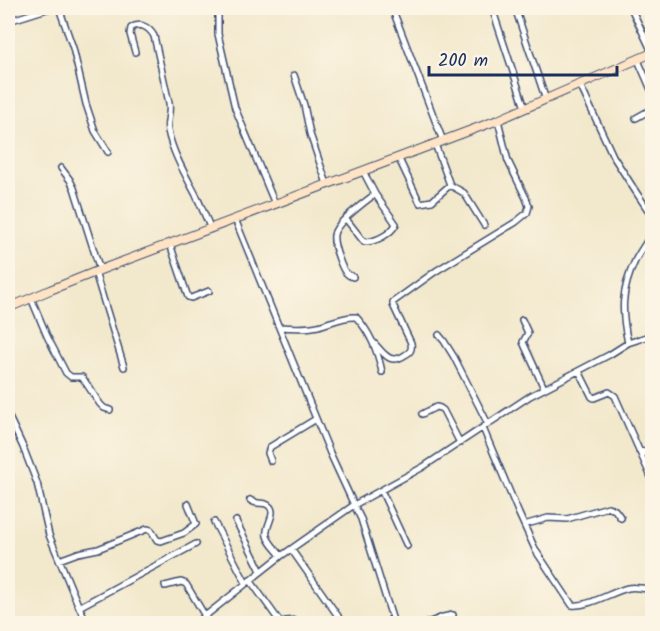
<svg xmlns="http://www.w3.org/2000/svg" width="660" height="631" font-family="Kalam,sans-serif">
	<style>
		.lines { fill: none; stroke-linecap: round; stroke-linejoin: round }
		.street-casing { stroke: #3b4b6e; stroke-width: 8 }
		.secondary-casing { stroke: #3b4b6e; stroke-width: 10 }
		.street { stroke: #fff; stroke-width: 5 }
		.secondary { stroke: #fee4c5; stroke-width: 8 }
	</style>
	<rect width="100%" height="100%" fill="#fcf5e5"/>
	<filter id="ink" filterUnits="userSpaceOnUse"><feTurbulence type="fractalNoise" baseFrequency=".0167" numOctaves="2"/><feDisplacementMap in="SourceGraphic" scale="12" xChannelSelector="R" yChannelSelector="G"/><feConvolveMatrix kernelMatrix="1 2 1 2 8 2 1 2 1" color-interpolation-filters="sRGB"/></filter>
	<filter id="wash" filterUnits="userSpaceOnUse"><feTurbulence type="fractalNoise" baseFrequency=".008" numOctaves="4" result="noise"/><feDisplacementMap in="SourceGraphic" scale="24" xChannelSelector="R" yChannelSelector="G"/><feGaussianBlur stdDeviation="1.35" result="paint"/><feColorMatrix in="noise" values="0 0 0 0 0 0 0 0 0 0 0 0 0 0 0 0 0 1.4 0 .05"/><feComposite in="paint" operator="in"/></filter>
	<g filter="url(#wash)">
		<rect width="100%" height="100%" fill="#f2e8cc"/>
	</g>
	<g filter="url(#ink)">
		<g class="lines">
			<defs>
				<path id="street" d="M59,8L73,48L86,104L95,131L108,152
					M218,8V34L235,108L275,204
					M392,8L443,141
					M492,8L525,108
					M515,8L546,100
					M631,8L652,52
					M218,11L229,8
					M8,18L15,19L50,8
					M135,52L130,34L131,28C140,22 149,27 154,36L169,103C171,113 166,121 168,131C173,154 185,174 196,195C201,206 206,218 211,229
					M638,60L652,92
					M294,75L304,105L310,134L327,184
					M580,85L613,156L636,192L652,216
					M636,118L652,109
					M435,144L450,185L464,193L484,225
					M398,157L420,203L432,201L450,185
					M61,168L70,180L74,188L100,270
					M235,219L330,453L354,505L423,467L530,396L609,355L628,343C621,311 621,291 635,261C640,251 647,242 652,233
					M346,219L364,242C376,242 391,234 396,224L375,194
					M170,244L188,297L191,298L209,291
					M95,272L124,367
					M353,277C344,274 342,267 339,259C336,251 333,243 334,235C335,223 365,202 375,194L363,171
					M31,298L47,336L66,373L71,377H82L100,404L104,408L110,410
					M522,320L528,333L523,342L544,388
					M279,327C292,328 305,329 318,326C330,323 343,316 356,317C370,332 378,352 382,372
					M439,335L444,341L454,357L488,424
					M373,342C383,352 389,366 405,355C411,352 412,349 411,343L393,305V302L436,271L516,222L527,213L529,206L526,198L508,161L498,120
					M628,343L652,335
					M579,371L592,397L594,398L609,392L615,396L651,477
					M422,414L436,407L440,408L443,410L460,443
					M8,415L23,447L37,483L49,535L79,607L88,624
					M483,428L519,514L536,551L572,605C589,607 611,592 628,588C636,586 644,590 652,588
					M639,451L652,453
					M271,461L268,453L270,447L316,419
					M381,490L407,546
					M250,500C258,506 262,501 268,505C279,512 264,526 267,536C269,543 277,550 281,556
					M236,521L261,571
					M214,522L246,583
					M524,525L548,518L567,519L608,507L615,510L621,518
					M291,549L338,616
					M59,560L78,553L98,549L147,529L151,530L157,540L161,541L184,533L196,524L188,504
					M250,580L280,622C288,621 293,618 301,624
					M165,586L181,582L186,584L205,616
					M79,607L196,544
					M195,624L281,556L354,505L361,519L394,624
					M425,624L443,617L453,615"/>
				<path id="secondary" d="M8,308L50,290L100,270L498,120L652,53"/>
			</defs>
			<use href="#street" class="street-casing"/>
			<use href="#secondary" class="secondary-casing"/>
			<use href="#street" class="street"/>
			<use href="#secondary" class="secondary"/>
		</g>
	</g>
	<rect width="660" height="631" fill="none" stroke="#fcf5e5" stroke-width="30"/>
	<path d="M429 66v9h188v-9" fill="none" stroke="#1b2f5e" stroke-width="3"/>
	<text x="438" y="66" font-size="18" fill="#1b2f5e" stroke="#fcf5e5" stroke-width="4.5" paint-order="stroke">200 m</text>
</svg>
